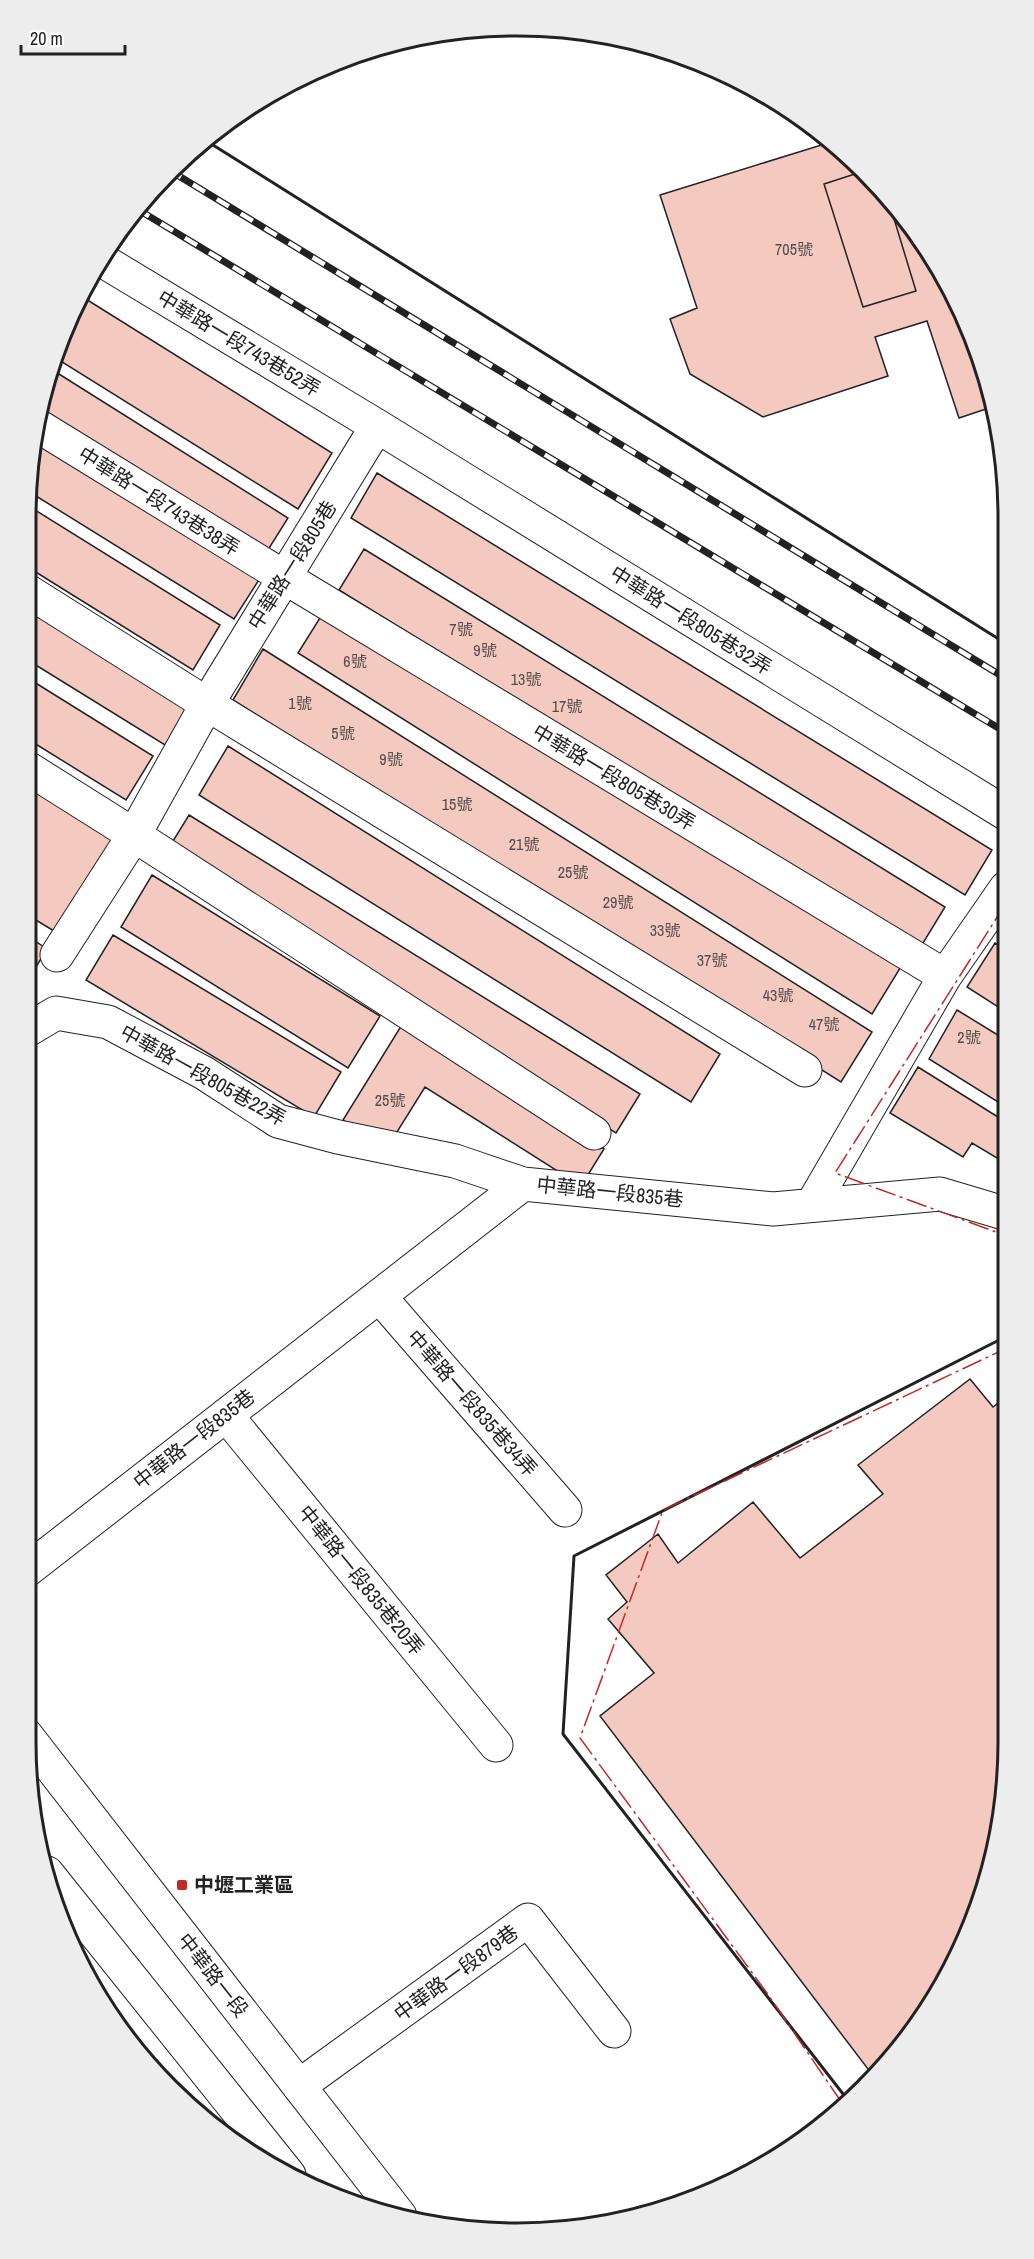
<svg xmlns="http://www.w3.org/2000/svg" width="1034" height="2259" font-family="'Archivo Narrow','Noto Sans TC',sans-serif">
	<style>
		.building { fill: #f3c9c0; stroke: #222; stroke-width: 1.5 }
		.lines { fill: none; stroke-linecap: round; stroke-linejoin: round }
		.minor-casing { stroke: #222; stroke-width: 35 }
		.major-casing { stroke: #222; stroke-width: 35 }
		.minor { stroke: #fff; stroke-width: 33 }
		.major { stroke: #fff; stroke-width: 33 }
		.rail-casing { stroke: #222; stroke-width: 7 }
		.rail { stroke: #fff; stroke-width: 4.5; stroke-dasharray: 14; stroke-linecap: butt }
		.wall { stroke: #222; stroke-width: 3 }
		.power { stroke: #c62828; stroke-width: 1.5; stroke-dasharray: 21 4.5 3 4.5; stroke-linecap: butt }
		.poi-dot { fill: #c62828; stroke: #fff; stroke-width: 2 }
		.labels { text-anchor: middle; stroke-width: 4.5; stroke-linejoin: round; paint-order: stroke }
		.number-label { font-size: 16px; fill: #564c4a }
		.street-label { font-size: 20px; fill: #222; stroke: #fff }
		.poi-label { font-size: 20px; font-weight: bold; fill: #222; stroke: #fff; text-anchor: start }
		.rim { fill: none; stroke: #222; stroke-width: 3 }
	</style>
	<rect width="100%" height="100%" fill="#fff"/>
	<path class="building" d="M831,142L861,172L824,184L863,307L916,291L888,199L907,218L971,329L992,407L959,418L927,321L875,337L888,376L763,417L690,374L670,319L697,308L660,195Z
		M861,172L888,199L916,291L863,307L824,184Z
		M81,296L332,453L298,509L54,357L63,329Z
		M51,369L288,518L261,561L35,420Z
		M34,433L262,575L234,619L28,491Z
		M377,473L992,850L965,895L351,518Z
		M27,505L220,625L193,670L26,566Z
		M364,549L945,907L920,948L339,590Z
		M26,597L193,701L165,745L26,659Z
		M328,605L902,965L872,1014L298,653Z
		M263,649L872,1032L841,1082L233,700Z
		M26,677L153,756L126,800L26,738Z
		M228,746L720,1054L691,1102L199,795Z
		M26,771L130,836L67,939L26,914Z
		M189,815L640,1094L616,1133L165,854Z
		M152,875L380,1016L348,1068L121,927Z
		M26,935L47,949L26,983Z
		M113,935L341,1072L314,1117L86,980Z
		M995,943L1006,950V1012L967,987Z
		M957,1010L1006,1040V1107L929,1059Z
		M403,1023L604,1149L581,1186L425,1087L392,1140L367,1136L343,1120Z
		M918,1067L1006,1122L1007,1164L972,1143L963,1157L890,1113Z
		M970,1379L993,1407L1007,1396L1008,1742L999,1838L971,1930L886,2066L874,2077L600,1716L654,1673L608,1619L627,1602L606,1575L658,1534L678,1563L753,1502L800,1558L883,1494L858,1465Z"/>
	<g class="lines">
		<defs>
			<path id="minor" d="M100,259L377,426L1005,813
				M35,424L284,577L945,976
				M26,590L207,704L805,1070
				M26,767L134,835L594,1133
				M57,955L134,835L207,704L377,426
				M26,1031L56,1013L108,1022L204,1073L278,1121L338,1137L455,1161L523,1184L773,1209L940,1194L1007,1214
				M812,1205L945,976L1006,888
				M379,1296L565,1510
				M226,1415L496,1745
				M26,1571L523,1184
				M299,2086L528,1920L614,2031"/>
			<path id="major" d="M26,1735L400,2216
				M47,1873L289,2175"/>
		</defs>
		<use href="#minor" class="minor-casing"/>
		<use href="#major" class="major-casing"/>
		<use href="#minor" class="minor"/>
		<use href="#major" class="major"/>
		<defs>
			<path id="rail" d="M169,170L1005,678
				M137,209L1005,732"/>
		</defs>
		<use href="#rail" class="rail-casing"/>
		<use href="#rail" class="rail"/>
		<path class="wall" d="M205,140L1005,643
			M847,2099L563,1734L574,1556L1007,1336"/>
		<path class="power" d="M1006,903L835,1173L1007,1236
			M842,2103L767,1993L580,1738L663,1510L1007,1348"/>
	</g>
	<rect class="poi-dot" x="176" y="1879" width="12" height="12" rx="3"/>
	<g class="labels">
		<g class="number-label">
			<text x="794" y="255">705號</text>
			<text x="461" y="635">7號</text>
			<text x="485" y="656">9號</text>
			<text x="355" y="667">6號</text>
			<text x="526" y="685">13號</text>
			<text x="300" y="709">1號</text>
			<text x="567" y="712">17號</text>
			<text x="343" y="739">5號</text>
			<text x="391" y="765">9號</text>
			<text x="457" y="810">15號</text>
			<text x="524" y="850">21號</text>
			<text x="573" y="878">25號</text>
			<text x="618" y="908">29號</text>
			<text x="665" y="936">33號</text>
			<text x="712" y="966">37號</text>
			<text x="778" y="1001">43號</text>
			<text x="824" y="1030">47號</text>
			<text x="969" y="1043">2號</text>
			<text x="390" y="1106">25號</text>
		</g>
		<g class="street-label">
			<text transform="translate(239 343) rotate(31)" y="7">中華路一段743巷52弄</text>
			<text transform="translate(159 501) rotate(32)" y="7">中華路一段743巷38弄</text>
			<text transform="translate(292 565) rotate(-58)" y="7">中華路一段805巷</text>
			<text transform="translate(691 620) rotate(32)" y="7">中華路一段805巷32弄</text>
			<text transform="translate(614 777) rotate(31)" y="7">中華路一段805巷30弄</text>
			<text transform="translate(203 1075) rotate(29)" y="7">中華路一段805巷22弄</text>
			<text transform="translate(610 1192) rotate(6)" y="7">中華路一段835巷</text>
			<text transform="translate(472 1403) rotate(49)" y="7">中華路一段835巷34弄</text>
			<text transform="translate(194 1439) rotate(-38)" y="7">中華路一段835巷</text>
			<text transform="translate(361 1580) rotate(51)" y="7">中華路一段835巷20弄</text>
			<text transform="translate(456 1973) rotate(-36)" y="7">中華路一段879巷</text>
			<text transform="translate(213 1975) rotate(52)" y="7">中華路一段</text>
		</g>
		<g class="poi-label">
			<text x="194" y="1892">中壢工業區</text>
		</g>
	</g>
	<path d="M0 0H1034V2259H0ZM517 36H517A481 481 0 0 1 998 517V1742A481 481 0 0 1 517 2223H517A481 481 0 0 1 36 1742V517A481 481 0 0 1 517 36Z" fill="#ededed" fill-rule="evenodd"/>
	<path class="rim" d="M517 36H517A481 481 0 0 1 998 517V1742A481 481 0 0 1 517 2223H517A481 481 0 0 1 36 1742V517A481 481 0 0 1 517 36Z"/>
	<path d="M21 45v9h104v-9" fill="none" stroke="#222222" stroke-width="3"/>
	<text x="30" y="45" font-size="18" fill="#222222" stroke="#ffffff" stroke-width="4.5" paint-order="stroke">20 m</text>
</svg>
